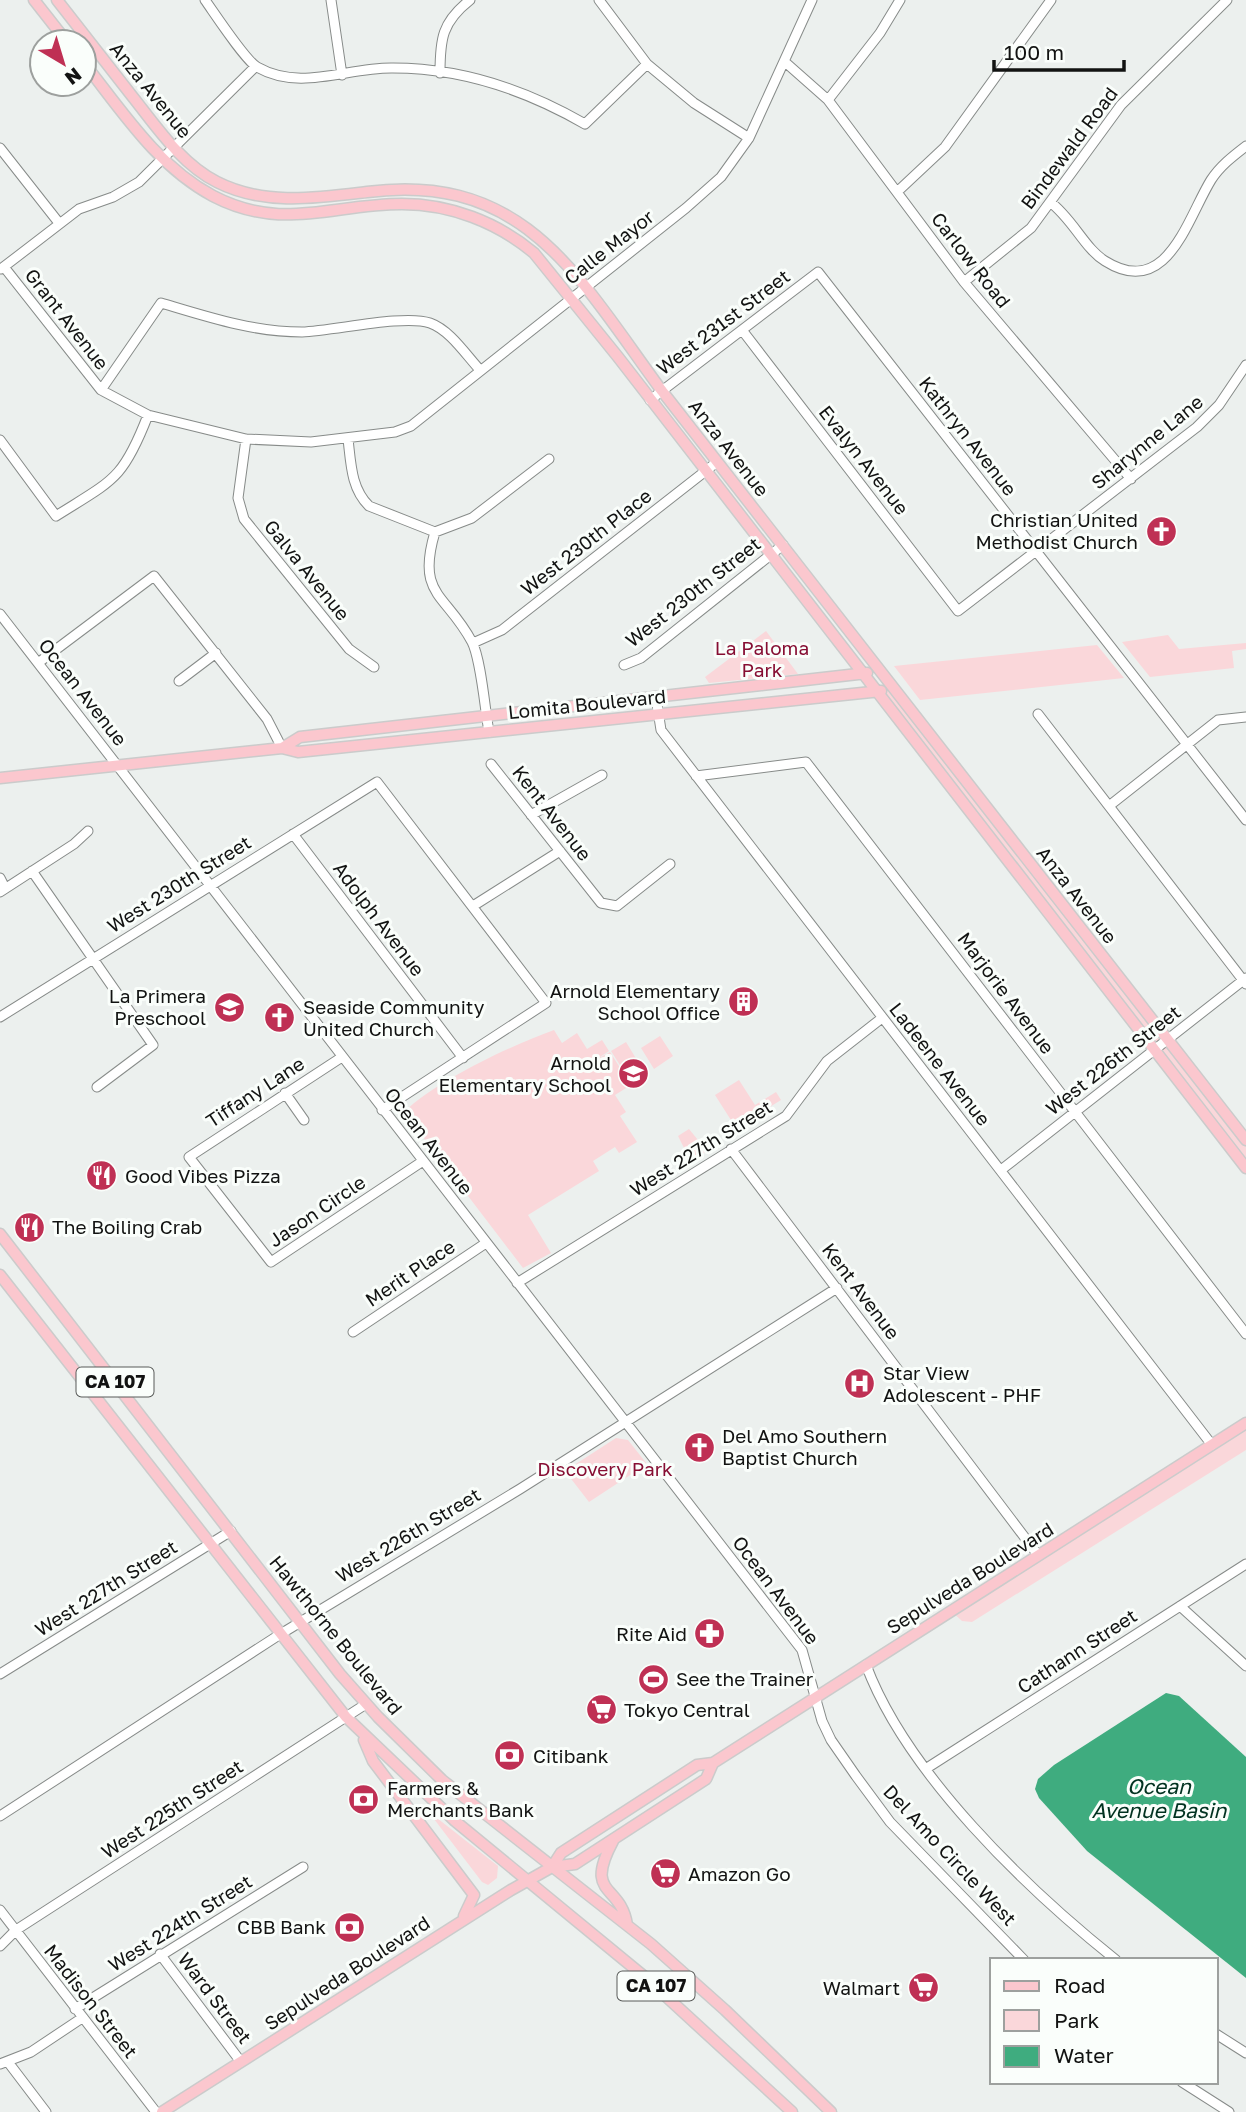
<svg xmlns="http://www.w3.org/2000/svg" width="1246" height="2112" font-family="'Golos Text',sans-serif">
	<style>
		.green { fill: #fad7da }
		.water { fill: #3fac7f }
		.lines { fill: none; stroke-linecap: round; stroke-linejoin: round }
		.minor-casing { stroke: #878b89; stroke-width: 11 }
		.major-casing { stroke: #cbcbcb; stroke-width: 13 }
		.minor { stroke: #fff; stroke-width: 9 }
		.major { stroke: #fbc7ce; stroke-width: 10 }
		.labels { text-anchor: middle; stroke-width: 6; stroke-linejoin: round; paint-order: stroke }
		.shield { fill: #fafefb; stroke: #585a58; stroke-width: 2 }
		.shield-label { font-size: 18px; font-weight: bold; fill: #121312 }
		.street-label { font-size: 19px; fill: #121312; stroke: #fafefb }
		.poi-label { font-size: 19px; fill: #121312; stroke: #fafefb; text-anchor: start }
		.park-label { font-size: 19px; fill: #860e33; stroke: #fafefb }
		.water-label { font-size: 21px; font-style: italic; fill: #013220; stroke: #fafefb }
	</style>
	<rect width="100%" height="100%" fill="#ecf0ee"/>
	<path class="green" d="M766,631L798,674L709,683L705,677Z
		M1168,635L1179,649L1246,643V649L1232,651L1234,668L1150,677L1122,642Z
		M1097,645L1124,678L920,700L894,666Z
		M895,690L1246,1140V1168L878,691Z
		M554,1030L562,1043L577,1033L587,1049L602,1040L609,1051L594,1061L610,1052L631,1085L615,1095L626,1112L620,1116L637,1142L619,1153L615,1147L593,1161L599,1171L528,1215L551,1253L523,1268L404,1112C438,1080 510,1046 554,1030Z
		M660,1036L673,1056L654,1069L641,1048Z
		M626,1042L646,1075L632,1084L611,1051Z
		M739,1080L755,1105L776,1092L781,1100L736,1128L715,1095Z
		M689,1129L707,1151L691,1162L678,1136Z
		M1246,1423V1450L972,1622L962,1621L951,1611Z
		M616,1438L628,1440L647,1464L589,1502L565,1471Z
		M437,1818L498,1866L497,1878L488,1885L482,1882L434,1819Z"/>
	<path class="water" d="M1166,1693L1179,1696L1246,1757V1978L1087,1851L1039,1798L1035,1789L1038,1779L1054,1765Z"/>
	<g class="lines">
		<defs>
			<path id="minor" d="M205,0C215,14 245,60 257,67C301,92 347,67 393,68C462,68 526,90 585,124L647,64
				M331,0L342,75
				M599,0L647,64L694,103L749,138
				M785,62L828,100L964,282L1131,479
				M440,73C440,39 442,22 470,0
				M828,100L880,33L900,0
				M0,148L59,223
				M897,192L945,147L1051,0
				M1050,202C1072,218 1085,249 1105,261C1167,300 1187,219 1211,180C1220,166 1233,156 1246,146
				M4,267L101,390L148,415L246,439L311,442L395,432L411,426L686,208L721,177L749,138L812,0
				M1,269L79,209L113,197L139,182L255,67
				M964,282L1031,228L1121,105L1227,0
				M742,330L958,611L1197,427L1219,405L1246,365
				M101,390L161,303C208,317 253,332 302,332C334,331 404,314 430,323C450,330 466,355 480,370
				M650,400L818,272L1246,820
				M246,439L238,498L244,519L349,649L374,667
				M348,439C351,464 351,488 369,506L435,532C416,596 446,593 472,642C481,659 485,710 489,732
				M0,440L56,516C113,480 123,480 148,415
				M435,532L472,518L549,459
				M0,614L802,1650L822,1721L831,1740L856,1776L890,1822L1024,1960
				M473,643L502,630L717,462
				M38,663L154,576L267,719L282,748
				M624,665L641,658L783,545
				M179,681L216,653
				M656,698L661,730L1212,1445
				M1038,714L1246,984
				M491,764L601,903L617,906L670,864
				M696,776L806,762L1246,1334
				M1109,806L1218,720L1246,717
				M531,815L602,775
				M293,834L463,1058
				M32,871L153,1045L97,1087
				M0,878L5,888
				M0,892L74,844L88,831
				M473,906L560,851
				M0,1017L377,782L546,1003L382,1110
				M342,1057L189,1157L271,1262L423,1161
				M285,1093L304,1120
				M731,1149L1038,1555
				M1001,1170L1246,978
				M517,1283L786,1116L827,1061L882,1018
				M353,1332L486,1243
				M1180,1606L1246,1666
				M866,1665C907,1774 1026,1888 1116,1960
				M0,1674L231,1531
				M927,1768L1246,1564
				M0,1816L279,1635L520,1489L837,1288
				M0,1910L156,2112
				M0,1946L16,1930L366,1704
				M160,1954L241,2062
				M75,2009L303,1867
				M1216,2034L1246,2053
				M8,2062L46,2112
				M0,2064L31,2052L82,2018
				M1182,2082L1229,2112"/>
			<path id="major" d="M34,0L67,42
				M57,0C82,32 107,64 132,96C156,126 181,164 217,182C264,206 317,198 367,192C526,171 580,280 662,391L1246,1140
				M84,63C122,111 157,166 213,196C282,232 332,204 402,204C450,204 497,222 534,253L618,357L1246,1168
				M282,748L300,737L867,673
				M0,778L282,748L298,752L881,691
				M0,1234L340,1674L378,1717L442,1780L651,1944L725,2010L831,2112
				M0,1275L346,1717L455,1821L646,1978L792,2112
				M364,1740L373,1761L474,1895L464,1916
				M613,1841C583,1897 621,1883 627,1925
				M552,1867L561,1853L697,1765L713,1763L1246,1423
				M162,2112L511,1890L552,1867L575,1864L706,1779L713,1763"/>
		</defs>
		<use href="#minor" class="minor-casing"/>
		<use href="#major" class="major-casing"/>
		<use href="#minor" class="minor"/>
		<use href="#major" class="major"/>
	</g>
	<defs>
		<symbol id="church-disc" viewBox="-11 -11 22 22"><circle r="9.5" fill="#bf3054" stroke="#fafefb"/><path d="M-1.2-6h2.4v3.5h3.3v2.4h-3.3V6h-2.4V-.1h-3.3v-2.4h3.3Z" fill="#fff"/></symbol>
		<symbol id="building-disc" viewBox="-11 -11 22 22"><circle r="9.5" fill="#bf3054" stroke="#fafefb"/><path d="M-4-6H4V6H1V3H-1V6H-4ZM-2.5-4.3h1.7v1.8h-1.7ZM.8-4.3h1.7v1.8H.8ZM-2.5-1h1.7V.8h-1.7ZM.8-1h1.7V.8H.8Z" fill="#fff"/></symbol>
		<symbol id="school-disc" viewBox="-11 -11 22 22"><circle r="9.5" fill="#bf3054" stroke="#fafefb"/><path d="M0-5L7-2L0 1L-7-2ZM-4 1L0 2.5L4 1V4Q0 6-4 4Z" fill="#fff"/></symbol>
		<symbol id="restaurant-disc" viewBox="-11 -11 22 22"><circle r="9.5" fill="#bf3054" stroke="#fafefb"/><path d="M-5-6h1v4h1v-4h1v4h1v-4h1v5L-1.5 .5V6h-2V.5L-5-1ZM5-6V6H3V1.5H1.5Q1.5-4 5-6Z" fill="#fff"/></symbol>
		<symbol id="hospital-disc" viewBox="-11 -11 22 22"><circle r="9.5" fill="#bf3054" stroke="#fafefb"/><path d="M-5-5h3v3.5h4V-5h3V5h-3V1.5h-4V5h-3Z" fill="#fff"/></symbol>
		<symbol id="pharmacy-disc" viewBox="-11 -11 22 22"><circle r="9.5" fill="#bf3054" stroke="#fafefb"/><path d="M-2-6h4v4h4v4h-4v4h-4v-4h-4v-4h4Z" fill="#fff"/></symbol>
		<symbol id="stadium-disc" viewBox="-11 -11 22 22"><circle r="9.5" fill="#bf3054" stroke="#fafefb"/><path d="M0-5a6.5 5 0 1 0 0 10a6.5 5 0 1 0 0-10ZM-3.5-1.8h7v3.6h-7Z" fill="#fff"/></symbol>
		<symbol id="supermarket-disc" viewBox="-11 -11 22 22"><circle r="9.5" fill="#bf3054" stroke="#fafefb"/><path d="M-6-5.5h2.5l.6 2H6L4.5 2H-2.5L-4.4-4H-6ZM-1.5 3.2a1.3 1.3 0 1 0 .1 0ZM3 3.2a1.3 1.3 0 1 0 .1 0Z" fill="#fff"/></symbol>
		<symbol id="bank-disc" viewBox="-11 -11 22 22"><circle r="9.5" fill="#bf3054" stroke="#fafefb"/><path d="M-6-4H6V4H-6ZM0-2.3a2.3 2.3 0 1 0 0 4.6a2.3 2.3 0 1 0 0-4.6Z" fill="#fff"/></symbol>
	</defs>
	<g fill-rule="evenodd">
		<use href="#church-disc" x="1144" y="514" width="35" height="35"/>
		<use href="#building-disc" x="726" y="984" width="35" height="35"/>
		<use href="#school-disc" x="212" y="990" width="35" height="35"/>
		<use href="#church-disc" x="262" y="1000" width="35" height="35"/>
		<use href="#school-disc" x="616" y="1056" width="35" height="35"/>
		<use href="#restaurant-disc" x="84" y="1158" width="35" height="35"/>
		<use href="#restaurant-disc" x="12" y="1210" width="35" height="35"/>
		<use href="#hospital-disc" x="842" y="1366" width="35" height="35"/>
		<use href="#church-disc" x="682" y="1430" width="35" height="35"/>
		<use href="#pharmacy-disc" x="692" y="1616" width="35" height="35"/>
		<use href="#stadium-disc" x="636" y="1662" width="35" height="35"/>
		<use href="#supermarket-disc" x="584" y="1692" width="35" height="35"/>
		<use href="#bank-disc" x="492" y="1738" width="35" height="35"/>
		<use href="#bank-disc" x="346" y="1782" width="35" height="35"/>
		<use href="#supermarket-disc" x="648" y="1856" width="35" height="35"/>
		<use href="#bank-disc" x="332" y="1910" width="35" height="35"/>
		<use href="#supermarket-disc" x="906" y="1970" width="35" height="35"/>
	</g>
	<g class="labels">
		<g class="shield">
			<rect x="76.5" y="1367.5" width="77" height="29" rx="5"/>
			<rect x="617.5" y="1971.5" width="77" height="29" rx="5"/>
		</g>
		<g class="shield-label">
			<text x="115" y="1388">CA 107</text>
			<text x="656" y="1992">CA 107</text>
		</g>
		<g class="street-label">
			<text transform="translate(151 90) rotate(51)" y="7">Anza Avenue</text>
			<text transform="translate(1069 148) rotate(-53)" y="7">Bindewald Road</text>
			<text transform="translate(609 247) rotate(-38)" y="7">Calle Mayor</text>
			<text transform="translate(971 260) rotate(52)" y="7">Carlow Road</text>
			<text transform="translate(67 319) rotate(52)" y="7">Grant Avenue</text>
			<text transform="translate(723 322) rotate(-37)" y="7">West 231st Street</text>
			<text transform="translate(968 436) rotate(52)" y="7">Kathryn Avenue</text>
			<text transform="translate(1147 442) rotate(-39)" y="7">Sharynne Lane</text>
			<text transform="translate(729 448) rotate(52)" y="7">Anza Avenue</text>
			<text transform="translate(864 460) rotate(52)" y="7">Evalyn Avenue</text>
			<text transform="translate(586 542) rotate(-38)" y="7">West 230th Place</text>
			<text transform="translate(307 570) rotate(51)" y="7">Galva Avenue</text>
			<text transform="translate(693 592) rotate(-38)" y="7">West 230th Street</text>
			<text transform="translate(83 692) rotate(52)" y="7">Ocean Avenue</text>
			<text transform="translate(587 704) rotate(-6)" y="7">Lomita Boulevard</text>
			<text transform="translate(552 813) rotate(52)" y="7">Kent Avenue</text>
			<text transform="translate(179 884) rotate(-32)" y="7">West 230th Street</text>
			<text transform="translate(1077 895) rotate(52)" y="7">Anza Avenue</text>
			<text transform="translate(379 919) rotate(53)" y="7">Adolph Avenue</text>
			<text transform="translate(1006 993) rotate(53)" y="7">Marjorie Avenue</text>
			<text transform="translate(1113 1060) rotate(-38)" y="7">West 226th Street</text>
			<text transform="translate(940 1064) rotate(52)" y="7">Ladeene Avenue</text>
			<text transform="translate(255 1092) rotate(-33)" y="7">Tiffany Lane</text>
			<text transform="translate(429 1141) rotate(52)" y="7">Ocean Avenue</text>
			<text transform="translate(701 1148) rotate(-32)" y="7">West 227th Street</text>
			<text transform="translate(317 1211) rotate(-34)" y="7">Jason Circle</text>
			<text transform="translate(410 1273) rotate(-34)" y="7">Merit Place</text>
			<text transform="translate(861 1291) rotate(53)" y="7">Kent Avenue</text>
			<text transform="translate(408 1535) rotate(-31)" y="7">West 226th Street</text>
			<text transform="translate(970 1578) rotate(-32)" y="7">Sepulveda Boulevard</text>
			<text transform="translate(106 1588) rotate(-32)" y="7">West 227th Street</text>
			<text transform="translate(776 1590) rotate(53)" y="7">Ocean Avenue</text>
			<text transform="translate(336 1635) rotate(51)" y="7">Hawthorne Boulevard</text>
			<text transform="translate(1077 1651) rotate(-33)" y="7">Cathann Street</text>
			<text transform="translate(172 1809) rotate(-33)" y="7">West 225th Street</text>
			<text transform="translate(950 1855) rotate(47)" y="7">Del Amo Circle West</text>
			<text transform="translate(180 1923) rotate(-32)" y="7">West 224th Street</text>
			<text transform="translate(347 1973) rotate(-33)" y="7">Sepulveda Boulevard</text>
			<text transform="translate(215 1998) rotate(53)" y="7">Ward Street</text>
			<text transform="translate(91 2001) rotate(52)" y="7">Madison Street</text>
		</g>
		<g class="poi-label">
			<text x="1138" y="527" text-anchor="end">Christian United<tspan x="1138" dy="22">Methodist Church</tspan></text>
			<text x="720" y="998" text-anchor="end">Arnold Elementary<tspan x="720" dy="22">School Office</tspan></text>
			<text x="206" y="1003" text-anchor="end">La Primera<tspan x="206" dy="22">Preschool</tspan></text>
			<text x="303" y="1014">Seaside Community<tspan x="303" dy="22">United Church</tspan></text>
			<text x="611" y="1070" text-anchor="end">Arnold<tspan x="611" dy="22">Elementary School</tspan></text>
			<text x="125" y="1183">Good Vibes Pizza</text>
			<text x="52" y="1234">The Boiling Crab</text>
			<text x="883" y="1380">Star View<tspan x="883" dy="22">Adolescent - PHF</tspan></text>
			<text x="722" y="1443">Del Amo Southern<tspan x="722" dy="22">Baptist Church</tspan></text>
			<text x="687" y="1641" text-anchor="end">Rite Aid</text>
			<text x="676" y="1686">See the Trainer</text>
			<text x="624" y="1717">Tokyo Central</text>
			<text x="533" y="1763">Citibank</text>
			<text x="387" y="1795">Farmers &amp;<tspan x="387" dy="22">Merchants Bank</tspan></text>
			<text x="688" y="1881">Amazon Go</text>
			<text x="326" y="1934" text-anchor="end">CBB Bank</text>
			<text x="900" y="1995" text-anchor="end">Walmart</text>
		</g>
		<g class="park-label">
			<text x="762" y="655">La Paloma<tspan x="762" dy="22">Park</tspan></text>
			<text x="605" y="1476">Discovery Park</text>
		</g>
		<g class="water-label">
			<text x="1159" y="1794">Ocean<tspan x="1159" dy="24">Avenue Basin</tspan></text>
		</g>
	</g>
	<rect x="990" y="1958" width="228" height="126" fill="#fafefb" stroke="#9da09e" stroke-width="2"/>
	<rect x="1004" y="1981" width="35" height="10" fill="#fbc7ce" stroke="#9da09e" stroke-width="2"/>
	<text x="1054" y="1993" font-size="21" fill="#121312">Road</text>
	<rect x="1004" y="2010" width="35" height="21" fill="#fad7da" stroke="#9da09e" stroke-width="2"/>
	<text x="1054" y="2028" font-size="21" fill="#121312">Park</text>
	<rect x="1004" y="2046" width="35" height="21" fill="#3fac7f" stroke="#9da09e" stroke-width="2"/>
	<text x="1054" y="2063" font-size="21" fill="#121312">Water</text>
	<g transform="translate(63 63) rotate(142)"><circle r="33" fill="#fafefb" stroke="#9da09e" stroke-width="2"/>
	<path d="M0-5L12 26L0 18L-12 26Z" fill="#bf3054"/>
	<text y="-10" font-size="19" font-weight="bold" text-anchor="middle" fill="#121312">N</text>
	</g>
	<path d="M994 60v10h130v-10" fill="none" stroke="#121312" stroke-width="3.5"/>
	<text x="1004" y="60" font-size="21" fill="#121312" stroke="#fafefb" stroke-width="5" paint-order="stroke">100 m</text>
</svg>
